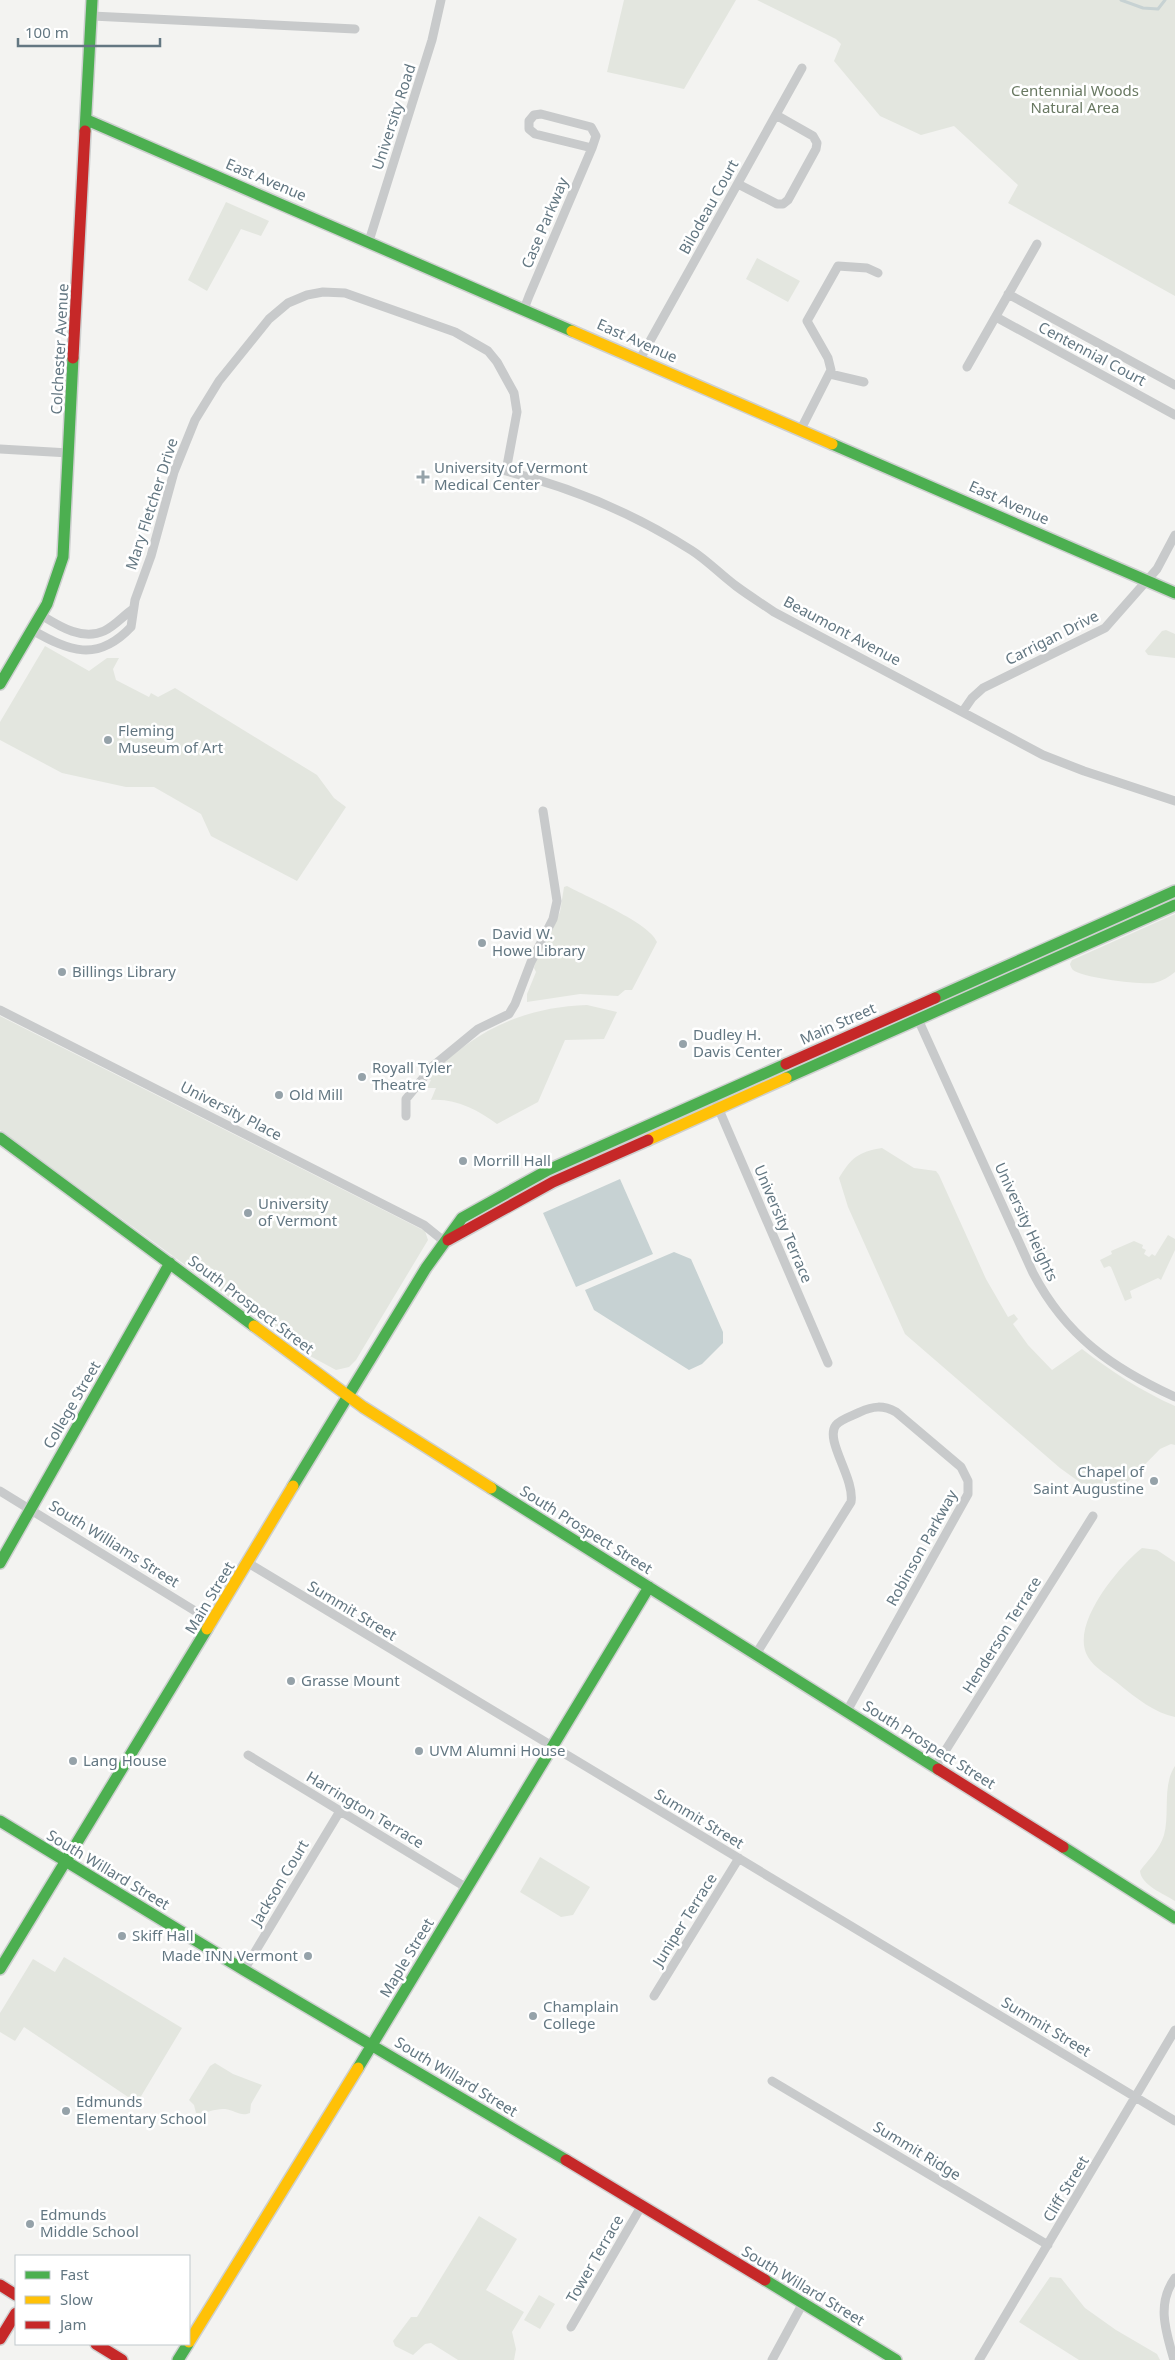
<svg xmlns="http://www.w3.org/2000/svg" width="1175" height="2360" font-family="'Noto Sans',sans-serif">
	<style>
		.green { fill: #e3e6df }
		.water { fill: #c7d2d3 }
		.lines { fill: none; stroke-linecap: round; stroke-linejoin: round }
		.stream { stroke: #c7d2d3; stroke-width: 3 }
		.fast-casing { stroke: #ced0d0; stroke-width: 14 }
		.slow-casing { stroke: #ced0d0; stroke-width: 14 }
		.jam-casing { stroke: #ced0d0; stroke-width: 14 }
		.street { stroke: #c8cacb; stroke-width: 9 }
		.fast { stroke: #4caf50; stroke-width: 11 }
		.slow { stroke: #ffc107; stroke-width: 11 }
		.jam { stroke: #c62828; stroke-width: 11 }
		.poi-dot { fill: #95a2a9; stroke: #fff; stroke-width: 2 }
		.labels { text-anchor: middle; stroke-width: 5; stroke-linejoin: round; paint-order: stroke }
		.park-label { font-size: 15px; fill: #697962; stroke: #fff }
		.street-label { font-size: 15px; fill: #637782; stroke: #fff }
		.poi-label { font-size: 15px; fill: #637782; stroke: #fff; text-anchor: start }
	</style>
	<rect width="100%" height="100%" fill="#f3f3f1"/>
	<path class="green" d="M624,0H736L684,89L607,72Z
		M757,0H1175V296L1008,203L1018,185L954,126L921,135L880,116L834,61L841,44L836,39Z
		M226,202L269,221L261,236L241,229L207,291L188,280Z
		M757,258L800,281L788,302L746,279Z
		M1166,630L1175,634V658L1148,655L1145,651L1162,631Z
		M45,646L89,671L107,658H119L113,669L116,680L149,697L151,693L158,697L175,688L317,775L334,798L346,807L297,881L211,836L201,814L154,787H126L62,773L0,740V722Z
		M567,886C587,897 650,923 657,942L632,990H625L618,996L580,994L527,1002V994L536,972L534,968L537,956L560,912L564,887Z
		M1175,914V972C1169,977 1162,981 1154,983C1143,985 1082,978 1073,970C1072,969 1070,965 1070,964L1072,960Z
		M587,1005L617,1012L604,1039L565,1040L538,1102L497,1124C478,1110 455,1098 431,1100L436,1088H427L431,1080L427,1079C472,1032 522,1007 587,1005Z
		M0,1016L425,1231L428,1240L356,1360L349,1367L336,1370L310,1356L0,1130Z
		M882,1148L914,1168L936,1171L939,1175L986,1279L1008,1317L1014,1314L1018,1319L1013,1324L1028,1345L1052,1370L1082,1349C1111,1371 1141,1391 1175,1406V1445L1171,1444L1160,1449L1120,1490L1108,1497L1099,1496L1060,1468L905,1334L848,1207L839,1178C851,1158 858,1152 882,1148Z
		M1168,1235L1175,1239V1250L1161,1280L1158,1278L1130,1291L1132,1298L1125,1301L1111,1267L1109,1266L1104,1268L1100,1260L1112,1254L1111,1251L1134,1241L1143,1245L1142,1248L1146,1250L1144,1254L1149,1257L1152,1254L1155,1256Z
		M1142,1548L1157,1550L1175,1562V1717C1155,1713 1136,1698 1120,1685C1111,1677 1094,1668 1088,1657C1069,1626 1118,1567 1142,1548Z
		M1175,1766V1901C1164,1894 1141,1885 1140,1871C1148,1860 1160,1849 1164,1835C1170,1814 1162,1785 1175,1766Z
		M540,1857L590,1887L573,1915L561,1917L520,1892Z
		M64,1957L182,2028L137,2103L24,2027L15,2041L0,2032V2013L33,1959L55,1972Z
		M215,2063L233,2074L262,2085L251,2104L250,2113C240,2117 235,2110 225,2109C215,2108 206,2114 196,2113L194,2105L189,2100L210,2066Z
		M479,2216L517,2239L486,2290L524,2312L512,2332L516,2349L514,2360H458L431,2343L425,2344L413,2355L395,2346L393,2341L411,2317H417Z
		M1050,2277L1061,2278L1085,2308L1116,2330L1157,2354L1160,2360H1079L1019,2322Z
		M539,2295L555,2304L540,2329L524,2320Z"/>
	<path class="water" d="M620,1179L653,1254L576,1287L543,1213Z
		M674,1252L691,1259L723,1332V1343L702,1364L689,1370L594,1310L585,1290Z"/>
	<g class="lines">
		<path class="stream" d="M1121,0L1143,8L1158,9L1165,0"/>
		<defs>
			<path id="fast" d="M87,120L572,331
				M85,131L92,0
				M832,444L1175,593
				M0,684L47,604L63,557L73,358
				M935,998L1175,891
				M786,1078L1175,905
				M0,1138L254,1326
				M293,1486L426,1268L462,1218L548,1170L786,1064
				M491,1488L938,1769
				M0,1563L170,1263
				M0,1821L244,1970L566,2160
				M1063,1847L1175,1918
				M0,1969L207,1629
				M358,2068L649,1587
				M765,2280L896,2360
				M178,2360L188,2344"/>
			<path id="slow" d="M572,331L832,444
				M648,1140L786,1078
				M254,1326L363,1407L491,1488
				M207,1629L293,1486
				M189,2342L358,2068"/>
			<path id="jam" d="M73,358L85,131
				M786,1064L935,998
				M448,1240L553,1182L648,1140
				M938,1769L1063,1847
				M566,2160L765,2280
				M0,2285L16,2295
				M0,2339L16,2313
				M96,2344L122,2360"/>
		</defs>
		<use href="#fast" class="fast-casing"/>
		<use href="#slow" class="slow-casing"/>
		<use href="#jam" class="jam-casing"/>
		<path class="street" d="M92,16L355,29
			M738,184L777,204H783L788,200L816,149L817,143L813,136L776,115
			M369,241L432,40L441,0
			M1008,294L1175,385
			M524,309L529,296L592,148L596,136L591,127L541,114L534,115L529,121V129L535,134L592,148
			M996,317L1175,415
			M640,359L802,68
			M967,367L1037,244
			M830,374L864,382
			M801,429L831,370L828,358L807,321L838,266L867,268L878,273
			M0,449L69,453
			M41,615C59,626 82,641 104,631C115,626 123,616 133,609
			M32,630C69,651 97,663 131,627L135,600L151,556L174,472L195,420L219,381L269,319L288,303L307,295L323,292L345,293L455,332L488,351L497,362L514,393L517,412L506,471C574,488 633,513 691,550C707,560 721,575 736,586C748,595 761,603 774,612L1043,755L1084,771L1175,801
			M963,711L972,698L983,688L1105,628L1157,569L1175,535
			M0,1010L424,1225L445,1242
			M917,1017L1033,1273C1066,1336 1112,1368 1175,1397
			M717,1105L828,1363
			M406,1116V1099L433,1066L478,1029L509,1014L515,1004L531,962L553,919L557,901L543,811
			M0,1491L213,1622
			M248,1563L1175,2121
			M756,1654L851,1502C855,1478 824,1440 836,1425C841,1419 852,1416 860,1412C873,1406 883,1405 896,1412L961,1467L968,1481V1494L847,1711
			M248,1755L467,1888
			M935,1767L1093,1516
			M244,1970L340,1811
			M654,1996L739,1858
			M772,2081L1048,2245
			M571,2327L642,2205
			M772,2360L803,2303
			M979,2360L1175,2030
			M1174,2360C1166,2332 1156,2304 1175,2278"/>
		<use href="#fast" class="fast"/>
		<use href="#slow" class="slow"/>
		<use href="#jam" class="jam"/>
	</g>
	<g class="poi-dot">
		<path d="M420.5 469.5h5v5h5v5h-5v5h-5v-5h-5v-5h5z"/>
		<circle cx="108" cy="740" r="5"/>
		<circle cx="482" cy="943" r="5"/>
		<circle cx="62" cy="972" r="5"/>
		<circle cx="683" cy="1044" r="5"/>
		<circle cx="362" cy="1077" r="5"/>
		<circle cx="279" cy="1095" r="5"/>
		<circle cx="463" cy="1161" r="5"/>
		<circle cx="248" cy="1213" r="5"/>
		<circle cx="1154" cy="1481" r="5"/>
		<circle cx="291" cy="1681" r="5"/>
		<circle cx="419" cy="1751" r="5"/>
		<circle cx="73" cy="1761" r="5"/>
		<circle cx="122" cy="1936" r="5"/>
		<circle cx="308" cy="1956" r="5"/>
		<circle cx="533" cy="2016" r="5"/>
		<circle cx="66" cy="2111" r="5"/>
		<circle cx="30" cy="2224" r="5"/>
	</g>
	<g class="labels">
		<g class="park-label">
			<text x="1075" y="96">Centennial Woods<tspan x="1075" dy="17">Natural Area</tspan></text>
		</g>
		<g class="street-label">
			<text transform="translate(394 117) rotate(-72)" y="5">University Road</text>
			<text transform="translate(266 180) rotate(23)" y="5">East Avenue</text>
			<text transform="translate(709 207) rotate(-61)" y="5">Bilodeau Court</text>
			<text transform="translate(545 223) rotate(-67)" y="5">Case Parkway</text>
			<text transform="translate(637 341) rotate(24)" y="5">East Avenue</text>
			<text transform="translate(60 349) rotate(-87)" y="5">Colchester Avenue</text>
			<text transform="translate(1092 354) rotate(28)" y="5">Centennial Court</text>
			<text transform="translate(1009 503) rotate(24)" y="5">East Avenue</text>
			<text transform="translate(152 504) rotate(-72)" y="5">Mary Fletcher Drive</text>
			<text transform="translate(842 631) rotate(28)" y="5">Beaumont Avenue</text>
			<text transform="translate(1052 638) rotate(-27)" y="5">Carrigan Drive</text>
			<text transform="translate(838 1024) rotate(-24)" y="5">Main Street</text>
			<text transform="translate(231 1111) rotate(27)" y="5">University Place</text>
			<text transform="translate(1026 1222) rotate(65)" y="5">University Heights</text>
			<text transform="translate(783 1224) rotate(67)" y="5">University Terrace</text>
			<text transform="translate(251 1305) rotate(37)" y="5">South Prospect Street</text>
			<text transform="translate(72 1405) rotate(-60)" y="5">College Street</text>
			<text transform="translate(586 1530) rotate(32)" y="5">South Prospect Street</text>
			<text transform="translate(114 1544) rotate(32)" y="5">South Williams Street</text>
			<text transform="translate(922 1548) rotate(-61)" y="5">Robinson Parkway</text>
			<text transform="translate(210 1598) rotate(-59)" y="5">Main Street</text>
			<text transform="translate(352 1611) rotate(31)" y="5">Summit Street</text>
			<text transform="translate(1002 1635) rotate(-58)" y="5">Henderson Terrace</text>
			<text transform="translate(929 1745) rotate(32)" y="5">South Prospect Street</text>
			<text transform="translate(365 1810) rotate(31)" y="5">Harrington Terrace</text>
			<text transform="translate(699 1819) rotate(31)" y="5">Summit Street</text>
			<text transform="translate(108 1870) rotate(31)" y="5">South Willard Street</text>
			<text transform="translate(280 1883) rotate(-59)" y="5">Jackson Court</text>
			<text transform="translate(685 1920) rotate(-58)" y="5">Juniper Terrace</text>
			<text transform="translate(407 1958) rotate(-59)" y="5">Maple Street</text>
			<text transform="translate(1046 2027) rotate(31)" y="5">Summit Street</text>
			<text transform="translate(456 2077) rotate(31)" y="5">South Willard Street</text>
			<text transform="translate(917 2151) rotate(31)" y="5">Summit Ridge</text>
			<text transform="translate(1066 2189) rotate(-59)" y="5">Cliff Street</text>
			<text transform="translate(595 2259) rotate(-60)" y="5">Tower Terrace</text>
			<text transform="translate(803 2286) rotate(31)" y="5">South Willard Street</text>
		</g>
		<g class="poi-label">
			<text x="434" y="473">University of Vermont<tspan x="434" dy="17">Medical Center</tspan></text>
			<text x="118" y="736">Fleming<tspan x="118" dy="17">Museum of Art</tspan></text>
			<text x="492" y="939">David W.<tspan x="492" dy="17">Howe Library</tspan></text>
			<text x="72" y="977">Billings Library</text>
			<text x="693" y="1040">Dudley H.<tspan x="693" dy="17">Davis Center</tspan></text>
			<text x="372" y="1073">Royall Tyler<tspan x="372" dy="17">Theatre</tspan></text>
			<text x="289" y="1100">Old Mill</text>
			<text x="473" y="1166">Morrill Hall</text>
			<text x="258" y="1209">University<tspan x="258" dy="17">of Vermont</tspan></text>
			<text x="1144" y="1477" text-anchor="end">Chapel of<tspan x="1144" dy="17">Saint Augustine</tspan></text>
			<text x="301" y="1686">Grasse Mount</text>
			<text x="429" y="1756">UVM Alumni House</text>
			<text x="83" y="1766">Lang House</text>
			<text x="132" y="1941">Skiff Hall</text>
			<text x="298" y="1961" text-anchor="end">Made INN Vermont</text>
			<text x="543" y="2012">Champlain<tspan x="543" dy="17">College</tspan></text>
			<text x="76" y="2107">Edmunds<tspan x="76" dy="17">Elementary School</tspan></text>
			<text x="40" y="2220">Edmunds<tspan x="40" dy="17">Middle School</tspan></text>
		</g>
	</g>
	<rect x="15" y="2255" width="175" height="90" fill="#ffffff" stroke="#c1c9cd"/>
	<rect x="25" y="2271" width="25" height="8" fill="#4caf50" stroke="#c1c9cd"/>
	<text x="60" y="2280" font-size="15" fill="#637782">Fast</text>
	<rect x="25" y="2296" width="25" height="8" fill="#ffc107" stroke="#c1c9cd"/>
	<text x="60" y="2305" font-size="15" fill="#637782">Slow</text>
	<rect x="25" y="2321" width="25" height="8" fill="#c62828" stroke="#c1c9cd"/>
	<text x="60" y="2330" font-size="15" fill="#637782">Jam</text>
	<path d="M18 38v8h142v-8" fill="none" stroke="#637782" stroke-width="2.5"/>
	<text x="25" y="38" font-size="15" fill="#637782" stroke="#ffffff" stroke-width="4" paint-order="stroke">100 m</text>
</svg>
